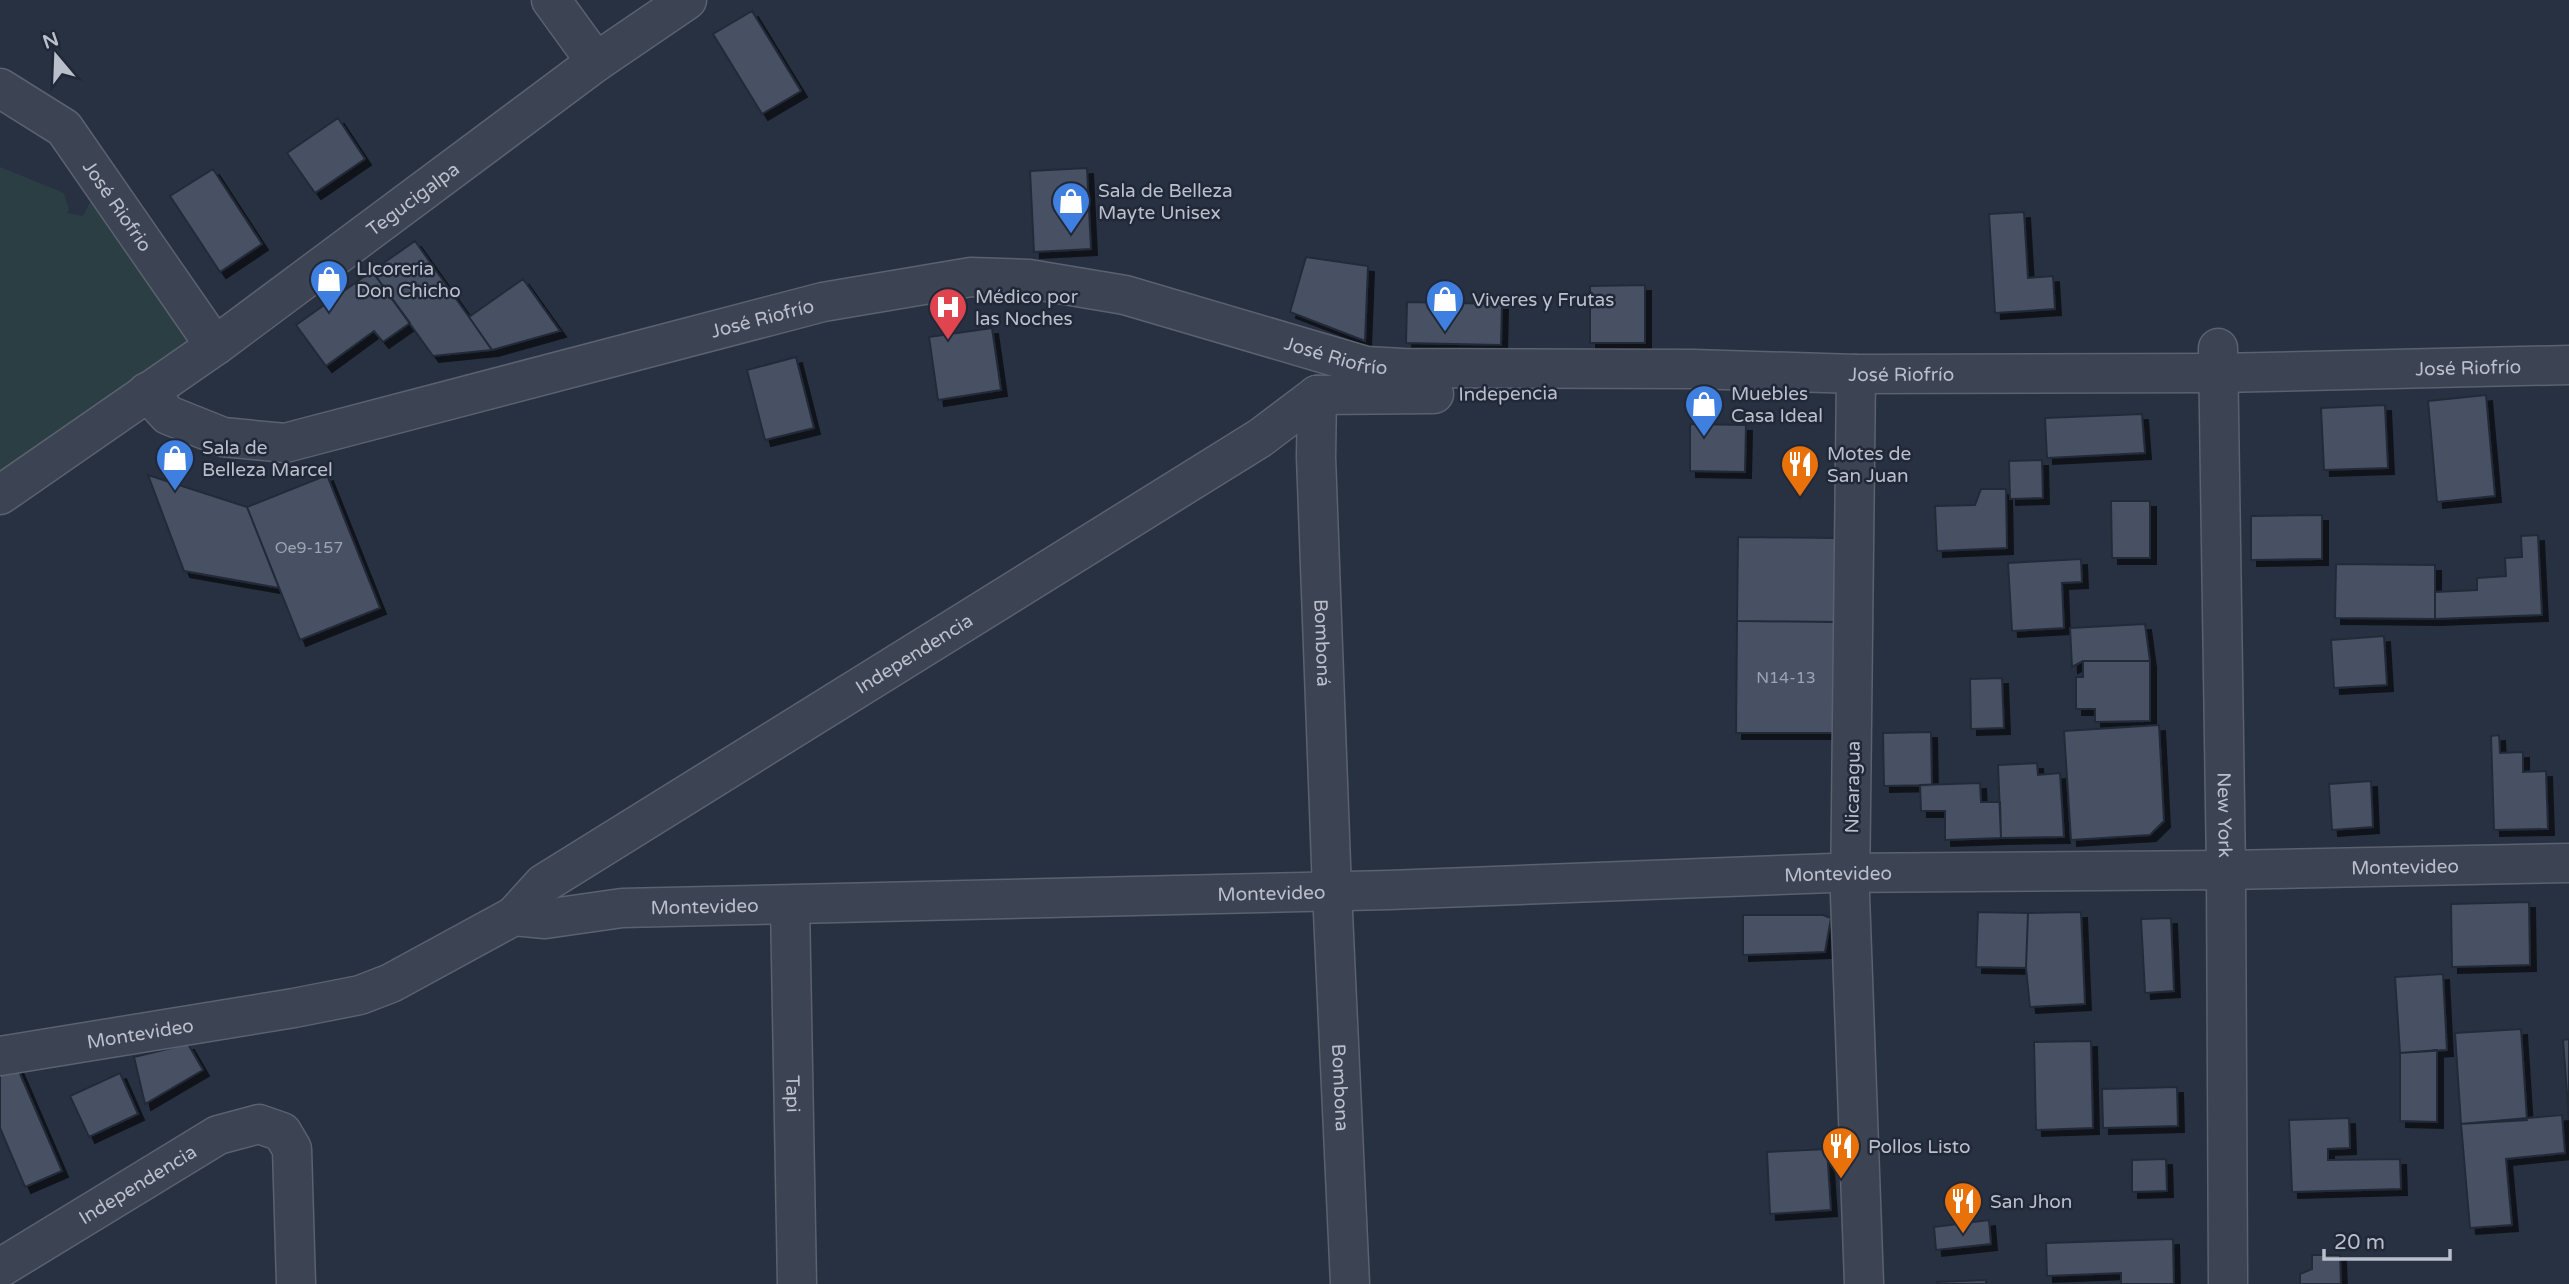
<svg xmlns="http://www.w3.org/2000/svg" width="2569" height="1284" font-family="'Varela Round',sans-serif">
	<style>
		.green { fill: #2a3e43 }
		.building { fill: #475164; stroke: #232a39; stroke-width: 2; filter: url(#shadow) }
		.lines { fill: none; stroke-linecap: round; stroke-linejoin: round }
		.minor-casing { stroke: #5b616f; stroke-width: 41 }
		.tertiary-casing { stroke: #5b616f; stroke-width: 41 }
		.minor { stroke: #3c4352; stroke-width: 38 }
		.tertiary { stroke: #3c4352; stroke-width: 38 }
		.labels { text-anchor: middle; stroke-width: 5; stroke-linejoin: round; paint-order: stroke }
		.number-label { font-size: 16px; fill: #9da4b2 }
		.poi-label { font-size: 19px; fill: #babfcc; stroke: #212837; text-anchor: start }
		.street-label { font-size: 19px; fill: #babfcc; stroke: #212837 }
	</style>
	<defs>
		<filter id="shadow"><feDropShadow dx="6" dy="6" stdDeviation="0" flood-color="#0009"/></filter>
	</defs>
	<rect width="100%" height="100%" fill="#283142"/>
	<path class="green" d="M0,167L64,193L69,210L67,213L83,216L91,200L204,347L0,492Z"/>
	<path class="building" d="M752,11L801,91L762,114L713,34Z
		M338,118L365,159L315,193L287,153Z
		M1087,168L1091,249L1034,252L1030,171Z
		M213,169L262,244L220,272L170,196Z
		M2024,212L2028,278L2053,276L2055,309L1995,313L1989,214Z
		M415,241L469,317L492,350L433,356L372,271Z
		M1306,257L1368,266L1365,341L1290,312Z
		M372,271L410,323L383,342L374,331L326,366L296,325Z
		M523,279L560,331L492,350L469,317Z
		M1645,285V343H1590V286Z
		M1407,302L1502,304L1501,345L1406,343Z
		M992,328L1001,390L938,400L929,337Z
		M796,357L814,428L765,440L747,370Z
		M2486,395L2495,496L2437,502L2428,401Z
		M2385,405L2388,468L2324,470L2321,408Z
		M2142,414L2145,453L2047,458L2045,418Z
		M1690,424L1746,425L1745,472L1690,471Z
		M2042,460L2043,498L2010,499L2009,461Z
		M148,475L247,507L279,588L184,571Z
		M327,475L380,608L300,640L247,507Z
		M1981,489H2006L2007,548L1937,551L1935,506L1975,505Z
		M2111,501H2150V558H2112Z
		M2322,515V559L2251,560V516Z
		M2538,535L2542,615L2435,619V592L2477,590V578L2506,576L2505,558L2522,557L2521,536Z
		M1738,537L1838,538L1837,622L1737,621Z
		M2081,559L2082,582L2062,583L2064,628L2012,631L2008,563Z
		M2336,564L2435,565V619L2335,618Z
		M1737,621L1837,622L1835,733H1736Z
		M2145,624L2150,661H2083L2072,667L2070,628Z
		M2384,636L2387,685L2334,688L2331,640Z
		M2083,661H2150V721L2095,722V709H2076V677H2083Z
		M2002,678L2004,728L1971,729L1970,679Z
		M2159,725L2164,821L2150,835L2071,840L2064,731Z
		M1931,732L1932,785L1884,786L1883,733Z
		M2499,735L2500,753L2523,752V772L2546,771L2548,829L2494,830L2491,736Z
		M2037,763L2038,775L2060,773L2064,837L2001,838L1998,765Z
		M2371,781L2373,827L2332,830L2329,784Z
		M1980,783L1981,802H2000L2001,838L1945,840V811H1921L1920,785Z
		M2529,902L2530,965L2452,967L2451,904Z
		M1978,912L2028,913L2026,968L1976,967Z
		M2081,912L2085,1004L2030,1007L2026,968L2028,913Z
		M1743,915H1823L1831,918L1825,952L1743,955Z
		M2171,918L2174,991L2145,993L2141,919Z
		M2443,974L2447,1050L2400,1053L2395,977Z
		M2521,1029L2527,1120L2461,1124L2455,1033Z
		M2569,1039V1120L2563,1040Z
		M2091,1041L2093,1128L2036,1130L2034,1042Z
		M188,1044L203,1070L145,1104L134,1057Z
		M2437,1050V1122L2400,1121V1053Z
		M15,1062L62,1171L25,1187L0,1128V1068Z
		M120,1073L138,1114L89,1137L70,1096Z
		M2177,1087L2178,1126L2103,1128L2102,1089Z
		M2562,1115L2565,1153L2506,1159L2512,1225L2470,1228L2461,1124Z
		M2349,1118L2350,1148L2328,1149V1160L2400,1159L2401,1189L2292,1192L2289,1120Z
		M1827,1149L1831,1210L1770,1214L1767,1152Z
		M2166,1159L2167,1191L2132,1192V1160Z
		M1989,1220L1991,1244L1936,1250L1934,1227Z
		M2173,1239L2174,1284H2121V1273L2047,1276L2046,1243Z
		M2312,1255H2340L2341,1284H2300V1274L2312,1269Z
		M1986,1280V1284H1937V1282Z"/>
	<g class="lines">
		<defs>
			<g id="minor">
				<path d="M551,0L596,62"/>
				<path id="s1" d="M0,88L64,128L215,346"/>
				<path id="s2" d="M2218,348L2226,870L2228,1284"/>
				<path d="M1856,374L1850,895L1864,1284"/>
				<path id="s3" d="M147,392L168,415L223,437L285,443L823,302L971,277L1029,279L1125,295L1366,366L1403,368L1693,369L1856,374L2218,373L2569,365"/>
				<path id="s4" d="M1317,395L1316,457L1332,891L1350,1284"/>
				<path d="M1317,395L1434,394"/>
				<path id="s5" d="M790,905L797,1284"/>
				<path id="s6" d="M514,916L543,884L1260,438L1317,395"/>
				<path id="s7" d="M0,1056L294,1008L360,995L391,983L514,916L545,919L622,908L1389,890L1832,873L2226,870L2569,863"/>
				<path id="s8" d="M0,1268L218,1135L259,1124L282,1132L292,1149L296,1284"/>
			</g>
			<g id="tertiary">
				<path id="s9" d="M0,495L215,346L596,62L687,0"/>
			</g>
		</defs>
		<use href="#minor" class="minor-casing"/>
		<use href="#tertiary" class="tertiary-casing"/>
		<use href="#minor" class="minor"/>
		<use href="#tertiary" class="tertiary"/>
	</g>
	<defs>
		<symbol id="shop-pin" viewBox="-11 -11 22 30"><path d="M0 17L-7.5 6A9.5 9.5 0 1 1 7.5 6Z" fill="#3f7fe0" stroke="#212837"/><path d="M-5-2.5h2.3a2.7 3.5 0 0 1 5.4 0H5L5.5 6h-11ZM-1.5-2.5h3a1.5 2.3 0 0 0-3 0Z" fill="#fff"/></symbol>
		<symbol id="hospital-pin" viewBox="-11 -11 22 30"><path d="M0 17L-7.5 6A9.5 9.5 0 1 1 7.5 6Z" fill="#e0444e" stroke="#212837"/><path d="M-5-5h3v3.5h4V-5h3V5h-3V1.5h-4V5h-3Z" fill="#fff"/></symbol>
		<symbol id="restaurant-pin" viewBox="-11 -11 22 30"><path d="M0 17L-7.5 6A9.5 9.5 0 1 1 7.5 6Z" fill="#e8710a" stroke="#212837"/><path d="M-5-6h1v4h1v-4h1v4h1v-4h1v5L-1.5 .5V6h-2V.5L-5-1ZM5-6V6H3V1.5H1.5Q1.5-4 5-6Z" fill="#fff"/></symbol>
	</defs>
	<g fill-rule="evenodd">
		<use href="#shop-pin" x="1049" y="179" width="44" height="60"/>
		<use href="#shop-pin" x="307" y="257" width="44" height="60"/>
		<use href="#shop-pin" x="1423" y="277" width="44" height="60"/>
		<use href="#hospital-pin" x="926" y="285" width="44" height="60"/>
		<use href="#shop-pin" x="1682" y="382" width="44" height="60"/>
		<use href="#shop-pin" x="153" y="436" width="44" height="60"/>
		<use href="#restaurant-pin" x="1778" y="442" width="44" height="60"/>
		<use href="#restaurant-pin" x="1819" y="1124" width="44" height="60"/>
		<use href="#restaurant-pin" x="1941" y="1179" width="44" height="60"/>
	</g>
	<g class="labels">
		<g class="number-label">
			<text x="309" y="553">Oe9-157</text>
			<text x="1786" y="683">N14-13</text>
		</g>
		<g class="poi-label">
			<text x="1098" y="197">Sala de Belleza<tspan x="1098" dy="22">Mayte Unisex</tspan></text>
			<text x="356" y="275">LIcoreria<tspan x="356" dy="22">Don Chicho</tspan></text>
			<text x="975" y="303">Médico por<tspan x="975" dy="22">las Noches</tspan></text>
			<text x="1472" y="306">Viveres y Frutas</text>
			<text x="1731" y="400">Muebles<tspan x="1731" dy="22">Casa Ideal</tspan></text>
			<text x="202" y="454">Sala de<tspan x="202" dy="22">Belleza Marcel</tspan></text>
			<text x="1827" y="460">Motes de<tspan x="1827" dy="22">San Juan</tspan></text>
			<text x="1868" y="1153">Pollos Listo</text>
			<text x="1990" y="1208">San Jhon</text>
		</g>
		<g class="street-label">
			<text dy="7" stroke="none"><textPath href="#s9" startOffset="508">Tegucigalpa</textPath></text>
			<text dy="7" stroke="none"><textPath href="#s1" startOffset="170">José Riofrio</textPath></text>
			<text dy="7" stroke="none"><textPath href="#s3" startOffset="646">José Riofrío</textPath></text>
			<text dy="7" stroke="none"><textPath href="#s3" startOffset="1234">José Riofrío</textPath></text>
			<text dy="7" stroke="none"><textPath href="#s3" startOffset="2368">José Riofrío</textPath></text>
			<text dy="7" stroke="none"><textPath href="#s3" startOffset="1801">José Riofrío</textPath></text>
			<text transform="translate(1508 393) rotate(-1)" y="7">Indepencia</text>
			<text dy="7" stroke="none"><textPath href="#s4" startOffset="248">Bomboná</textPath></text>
			<text dy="7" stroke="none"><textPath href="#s6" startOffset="480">Independencia</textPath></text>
			<text transform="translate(1852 787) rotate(-89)" y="7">Nicaragua</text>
			<text dy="7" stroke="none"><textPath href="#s2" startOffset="467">New York</textPath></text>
			<text dy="7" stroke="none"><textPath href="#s7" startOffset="2431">Montevideo</textPath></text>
			<text dy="7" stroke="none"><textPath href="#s7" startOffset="1864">Montevideo</textPath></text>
			<text dy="7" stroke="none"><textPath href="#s7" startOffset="1297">Montevideo</textPath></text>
			<text dy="7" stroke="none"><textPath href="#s7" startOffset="730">Montevideo</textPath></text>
			<text dy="7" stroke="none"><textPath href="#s7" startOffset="142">Montevideo</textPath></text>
			<text dy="7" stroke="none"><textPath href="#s4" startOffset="693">Bombona</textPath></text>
			<text dy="7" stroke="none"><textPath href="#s5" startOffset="189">Tapi</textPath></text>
			<text dy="7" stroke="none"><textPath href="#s8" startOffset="161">Independencia</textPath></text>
		</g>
	</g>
	<g transform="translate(56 56) rotate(341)" stroke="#212837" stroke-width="5" paint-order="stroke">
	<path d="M0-5L12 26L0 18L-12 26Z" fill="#babfcc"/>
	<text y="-10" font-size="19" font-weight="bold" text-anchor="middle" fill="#babfcc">N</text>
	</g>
	<path d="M2324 1249v10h126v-10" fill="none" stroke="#babfcc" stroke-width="3.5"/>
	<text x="2334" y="1249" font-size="21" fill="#babfcc" stroke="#212837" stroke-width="5" paint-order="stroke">20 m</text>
</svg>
